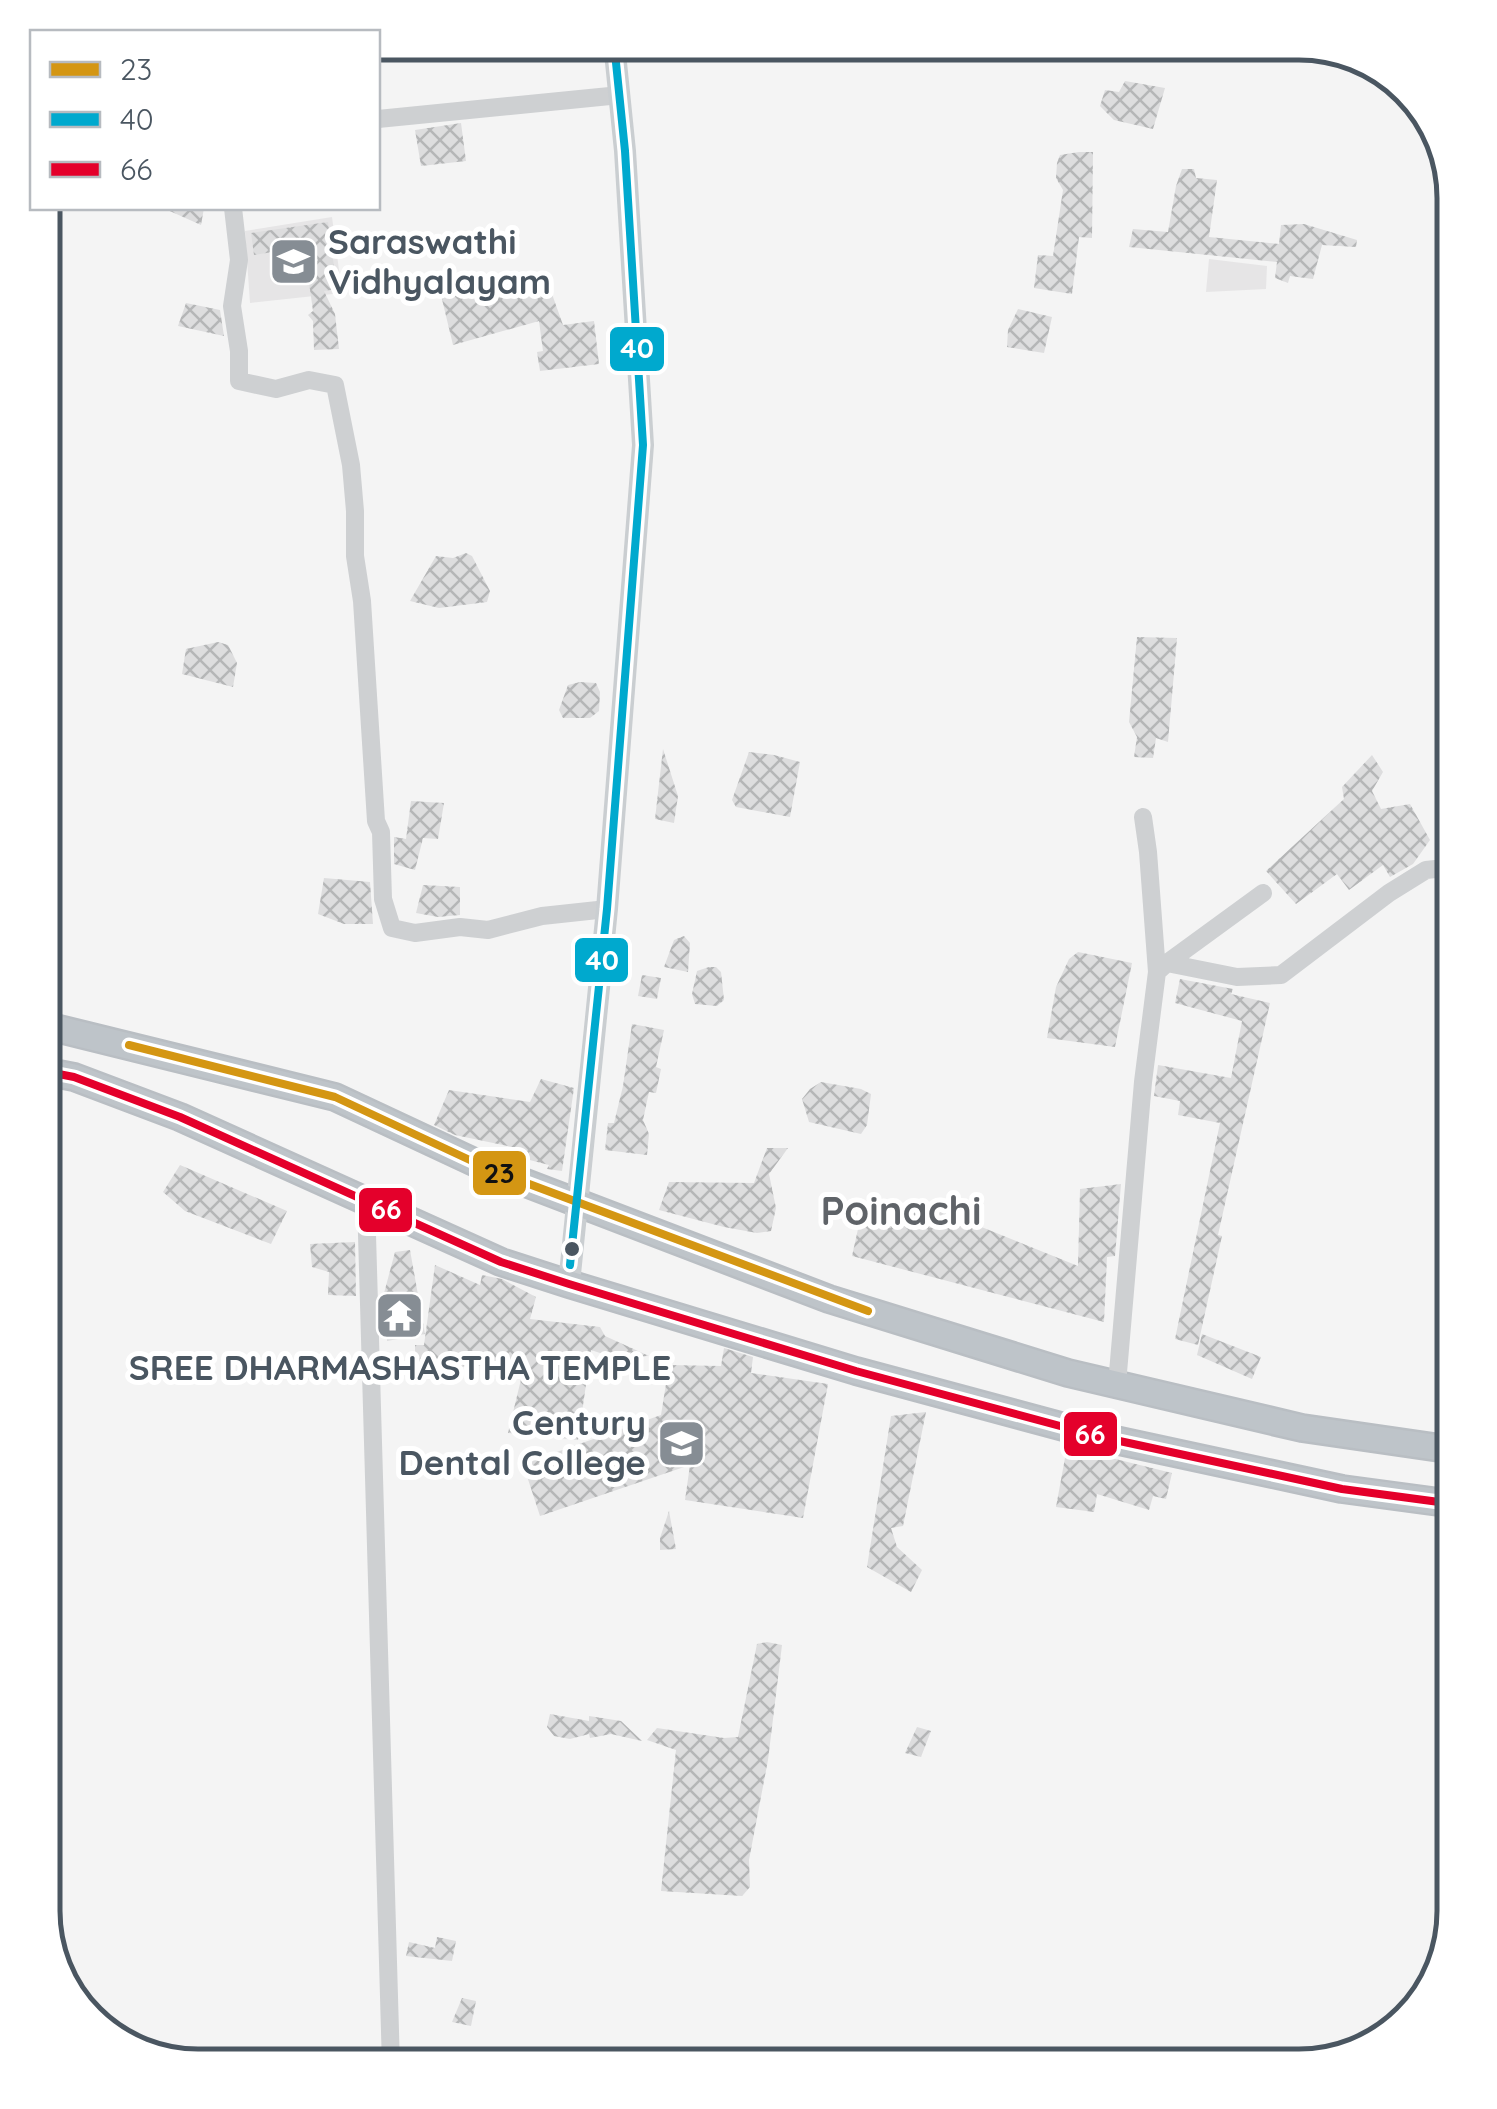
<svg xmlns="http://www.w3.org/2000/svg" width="1497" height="2109" font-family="Quicksand,sans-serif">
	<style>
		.education { fill: #e6e5e6 }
		.building { fill: url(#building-cross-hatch) }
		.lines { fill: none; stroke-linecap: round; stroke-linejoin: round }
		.highway-casing { stroke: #b9bec3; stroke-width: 30 }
		.minor { stroke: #ced0d2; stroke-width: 18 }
		.major { stroke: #caced1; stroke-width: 22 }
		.highway { stroke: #bec4c9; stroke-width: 25 }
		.bus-1-casing { stroke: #fff; stroke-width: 15 }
		.bus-2-casing { stroke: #fff; stroke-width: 15 }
		.bus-3-casing { stroke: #fff; stroke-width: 15 }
		.bus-1 { stroke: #d49613; stroke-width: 8 }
		.bus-2 { stroke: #00a9ce; stroke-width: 8 }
		.bus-3 { stroke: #e4002b; stroke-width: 8 }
		.bus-dot { fill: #4a5661; stroke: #fff; stroke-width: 4 }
		.labels { text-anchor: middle; stroke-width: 10; stroke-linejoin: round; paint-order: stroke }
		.poi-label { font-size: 35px; font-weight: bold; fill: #4a5661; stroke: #fff; text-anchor: start }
		.quarter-label { font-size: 40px; font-weight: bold; fill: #5f6368; stroke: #fff }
		.rim { fill: none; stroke: #4a5661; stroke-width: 5 }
		.line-badge { stroke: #fff; stroke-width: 4 }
		.badge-label { font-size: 28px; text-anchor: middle; font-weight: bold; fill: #fff }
		.pale-badge-label { font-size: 28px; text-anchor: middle; font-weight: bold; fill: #111 }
	</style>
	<defs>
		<pattern id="building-cross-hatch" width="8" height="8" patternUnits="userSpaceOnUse" patternTransform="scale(2.5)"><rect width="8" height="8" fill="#ddddde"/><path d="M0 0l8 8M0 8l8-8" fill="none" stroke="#b5b6b7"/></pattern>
	</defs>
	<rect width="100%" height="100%" fill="#f4f4f4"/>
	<path class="education" d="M332,217L342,293L250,303L245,231Z
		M1209,259L1267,266L1266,289L1206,292Z"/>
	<path class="building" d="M1125,81L1165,88L1153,129L1114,120L1100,106L1105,90L1119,92Z
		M461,123L466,161L421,166L415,130Z
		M1079,152H1093L1092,238L1079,237L1072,294L1034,288L1038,255L1053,256L1063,190L1056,178L1057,163L1060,155Z
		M1182,169H1194L1196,178L1217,180L1209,237L1279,244L1281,225L1304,224L1357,240L1356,247L1322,245L1313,279L1290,276L1288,283L1275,278L1277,262L1129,247L1133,229L1168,232L1176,186Z
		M163,208H204L201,225Z
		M328,222L337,289L324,291L335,314L339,349L314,350L313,321L308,315L313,311L304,247L254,255L251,233Z
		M483,279L547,280L563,325L594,321L599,364L540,371L537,352L543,351L539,321L453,345L440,291Z
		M186,303L220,310L224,336L178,326Z
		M1018,309L1052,317L1044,353L1007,347L1008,330Z
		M466,553L472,556L490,591L487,602L439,608L410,601L436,556L453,558Z
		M1137,637L1177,638L1168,742L1156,738L1153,758L1134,757L1137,737L1129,722Z
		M218,642L228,645L237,663L233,687L182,674L186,649Z
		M580,682L596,683L600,692L599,711L590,718H563L559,710L568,685Z
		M663,749L678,796L674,823L655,819Z
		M749,752L774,755L800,762L790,817L736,807L732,800Z
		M1372,755L1383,772L1372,791L1381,809L1410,804L1430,840L1413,864L1390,877L1383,865L1349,890L1337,874L1296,904L1266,871L1344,799L1342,787Z
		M411,801L444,803L438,839L423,838L415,870L394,864V837L406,839Z
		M324,878L370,882L373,924H344L318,914Z
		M423,885L460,887V915L438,917L416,913Z
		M684,936L690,943L688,972L664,967L674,940Z
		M1078,952L1132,963L1115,1047L1047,1038L1056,987L1069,959Z
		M709,967H716L721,972L724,1000L717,1006L695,1004L692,994L697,971Z
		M642,975L661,978L657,999L638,996Z
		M1180,979L1233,989L1231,994L1270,1003L1218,1235L1222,1236L1198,1345L1175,1339L1220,1123L1178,1115L1180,1101L1154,1096L1158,1065L1231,1078L1242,1021L1175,1003Z
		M632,1024L664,1030L656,1067L661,1069L656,1093L649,1092L643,1120L649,1134L647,1155L605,1150L608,1123H614L623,1086Z
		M541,1079L574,1088L562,1171L547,1169L549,1165L522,1158L520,1150L512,1147L455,1135L434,1125L449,1090L530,1102Z
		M821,1082L861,1089L871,1094L867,1125L861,1134L809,1122L802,1099L810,1089Z
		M767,1148H788L769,1174L776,1208L771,1231L757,1233L724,1227L659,1210L669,1182L754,1183Z
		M180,1165L287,1211L271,1244L185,1211L163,1192Z
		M1121,1184L1115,1256L1107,1257L1104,1322L852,1256L864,1202L937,1209L1078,1266L1080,1189Z
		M355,1242L356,1296L328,1295L329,1272L312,1267L310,1244Z
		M410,1250L425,1334L387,1341L386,1297H383L395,1252Z
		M435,1265L480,1285L482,1275L502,1279L536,1297L530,1319L600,1327L605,1336L649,1356L615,1358L591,1350L578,1440L508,1433L525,1363L415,1370V1345H424Z
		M1202,1334L1261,1357L1252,1379L1197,1355Z
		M724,1348L753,1357L751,1373L828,1384L803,1518L685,1500L690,1465L540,1516L523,1464L661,1415L669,1365L721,1366Z
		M926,1412L903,1526L891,1528L897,1547L922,1570L911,1592L867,1567L891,1416Z
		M1067,1447L1172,1473L1166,1499L1153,1496L1149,1510L1097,1494L1094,1512L1056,1507Z
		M669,1511L676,1549L660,1550V1538Z
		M767,1642L782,1645L768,1760L749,1860L750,1887L742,1896L661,1891L676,1750L647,1740L657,1728L724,1738L738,1737L757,1644Z
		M550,1714L589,1721V1716L621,1721L642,1741L611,1734L590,1738L589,1734L570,1739L554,1736L547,1727Z
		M917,1727L931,1731L921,1757L905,1753Z
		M437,1937L456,1941L452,1961L406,1956L409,1942L435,1948Z
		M462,1998L476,2001L471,2026L452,2022Z"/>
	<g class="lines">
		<defs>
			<path id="highway" d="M43,1025L335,1097L489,1169L829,1299L1068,1373L1302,1428L1454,1450
				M43,1071L74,1077L180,1117L501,1262L569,1284L856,1371L1101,1437L1342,1489L1454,1504"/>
		</defs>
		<use href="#highway" class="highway-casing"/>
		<path class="minor" d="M378,119L620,95
			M233,208L239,260L232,306L239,351V381L276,389L309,380L335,385L351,465L355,511V556L362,601L376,821L381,832L383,899L392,928L415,933L460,927L488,930L542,916L607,909
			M1143,817L1148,852L1157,972
			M1167,963L1263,893
			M366,1200L391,2066
			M1117,1384L1143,1082L1157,972L1167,963L1237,977L1281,975L1389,893L1426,870L1454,867"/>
		<path class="major" d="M569,1284L607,909L643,445L625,151L614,43"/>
		<use href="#highway" class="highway"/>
		<defs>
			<path id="bus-1" d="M129,1045L335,1097L489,1169L868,1311"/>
			<path id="bus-2" d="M570,1265L607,909L643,445L625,151L614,43"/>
			<path id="bus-3" d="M43,1071L74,1077L180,1117L501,1262L569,1284L856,1371L1101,1437L1342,1489L1454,1504"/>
		</defs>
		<use href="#bus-1" class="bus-1-casing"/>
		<use href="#bus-2" class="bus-2-casing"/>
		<use href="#bus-3" class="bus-3-casing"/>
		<use href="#bus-1" class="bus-1"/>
		<use href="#bus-2" class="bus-2"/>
		<use href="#bus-3" class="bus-3"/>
	</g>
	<defs>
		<symbol id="school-square" viewBox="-11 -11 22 22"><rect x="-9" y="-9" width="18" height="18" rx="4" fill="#868d94" stroke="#fff"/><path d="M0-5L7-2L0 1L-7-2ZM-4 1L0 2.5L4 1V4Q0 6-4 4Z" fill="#fff"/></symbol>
		<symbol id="temple-square" viewBox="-11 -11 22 22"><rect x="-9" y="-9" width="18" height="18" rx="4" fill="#868d94" stroke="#fff"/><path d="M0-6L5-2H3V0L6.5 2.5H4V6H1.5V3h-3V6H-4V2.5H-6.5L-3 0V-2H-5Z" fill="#fff"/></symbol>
		<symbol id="university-square" viewBox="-11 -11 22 22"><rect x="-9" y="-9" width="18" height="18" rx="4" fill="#868d94" stroke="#fff"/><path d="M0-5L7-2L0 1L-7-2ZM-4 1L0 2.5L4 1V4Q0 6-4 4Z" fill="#fff"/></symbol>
	</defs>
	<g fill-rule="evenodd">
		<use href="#school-square" x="266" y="234" width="55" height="55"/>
		<use href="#temple-square" x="372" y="1288" width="55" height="55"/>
		<use href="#university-square" x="654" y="1416" width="55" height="55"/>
	</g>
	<circle class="bus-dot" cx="572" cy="1249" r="9"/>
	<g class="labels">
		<g class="poi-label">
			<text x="328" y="254">Saraswathi<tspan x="328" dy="40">Vidhyalayam</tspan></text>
			<text x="400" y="1380" text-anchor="middle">SREE DHARMASHASTHA TEMPLE</text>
			<text x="646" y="1435" text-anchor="end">Century<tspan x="646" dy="40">Dental College</tspan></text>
		</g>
		<g class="quarter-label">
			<text x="901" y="1225">Poinachi</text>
		</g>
	</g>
	<path d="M0 0H1497V2109H0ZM198 60H1299A138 138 0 0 1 1437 198V1911A138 138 0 0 1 1299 2049H198A138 138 0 0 1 60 1911V198A138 138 0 0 1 198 60Z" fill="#fff" fill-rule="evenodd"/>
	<path class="rim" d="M198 60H1299A138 138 0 0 1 1437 198V1911A138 138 0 0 1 1299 2049H198A138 138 0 0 1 60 1911V198A138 138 0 0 1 198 60Z"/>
	<g class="line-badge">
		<rect x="608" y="325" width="58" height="48" rx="10" fill="#00a9ce"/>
		<rect x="573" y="936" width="57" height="48" rx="10" fill="#00a9ce"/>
		<rect x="471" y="1149" width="57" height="48" rx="10" fill="#d49613"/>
		<rect x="357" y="1186" width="57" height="48" rx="10" fill="#e4002b"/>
		<rect x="1062" y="1410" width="57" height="48" rx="10" fill="#e4002b"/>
	</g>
	<g class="badge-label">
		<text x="637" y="358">40</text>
		<text x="602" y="970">40</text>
		<text x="386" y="1219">66</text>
		<text x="1090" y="1444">66</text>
	</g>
	<g class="pale-badge-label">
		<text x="499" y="1183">23</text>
	</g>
	<rect x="30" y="30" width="350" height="180" fill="#ffffff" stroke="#b7bbc0" stroke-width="2.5"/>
	<rect x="50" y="62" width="50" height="15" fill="#d49613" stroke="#b7bbc0" stroke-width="2.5"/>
	<text x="120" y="80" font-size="30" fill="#4a5661">23</text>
	<rect x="50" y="112" width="50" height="15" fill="#00a9ce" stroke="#b7bbc0" stroke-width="2.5"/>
	<text x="120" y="130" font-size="30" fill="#4a5661">40</text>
	<rect x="50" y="162" width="50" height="15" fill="#e4002b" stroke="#b7bbc0" stroke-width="2.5"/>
	<text x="120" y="180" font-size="30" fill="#4a5661">66</text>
</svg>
